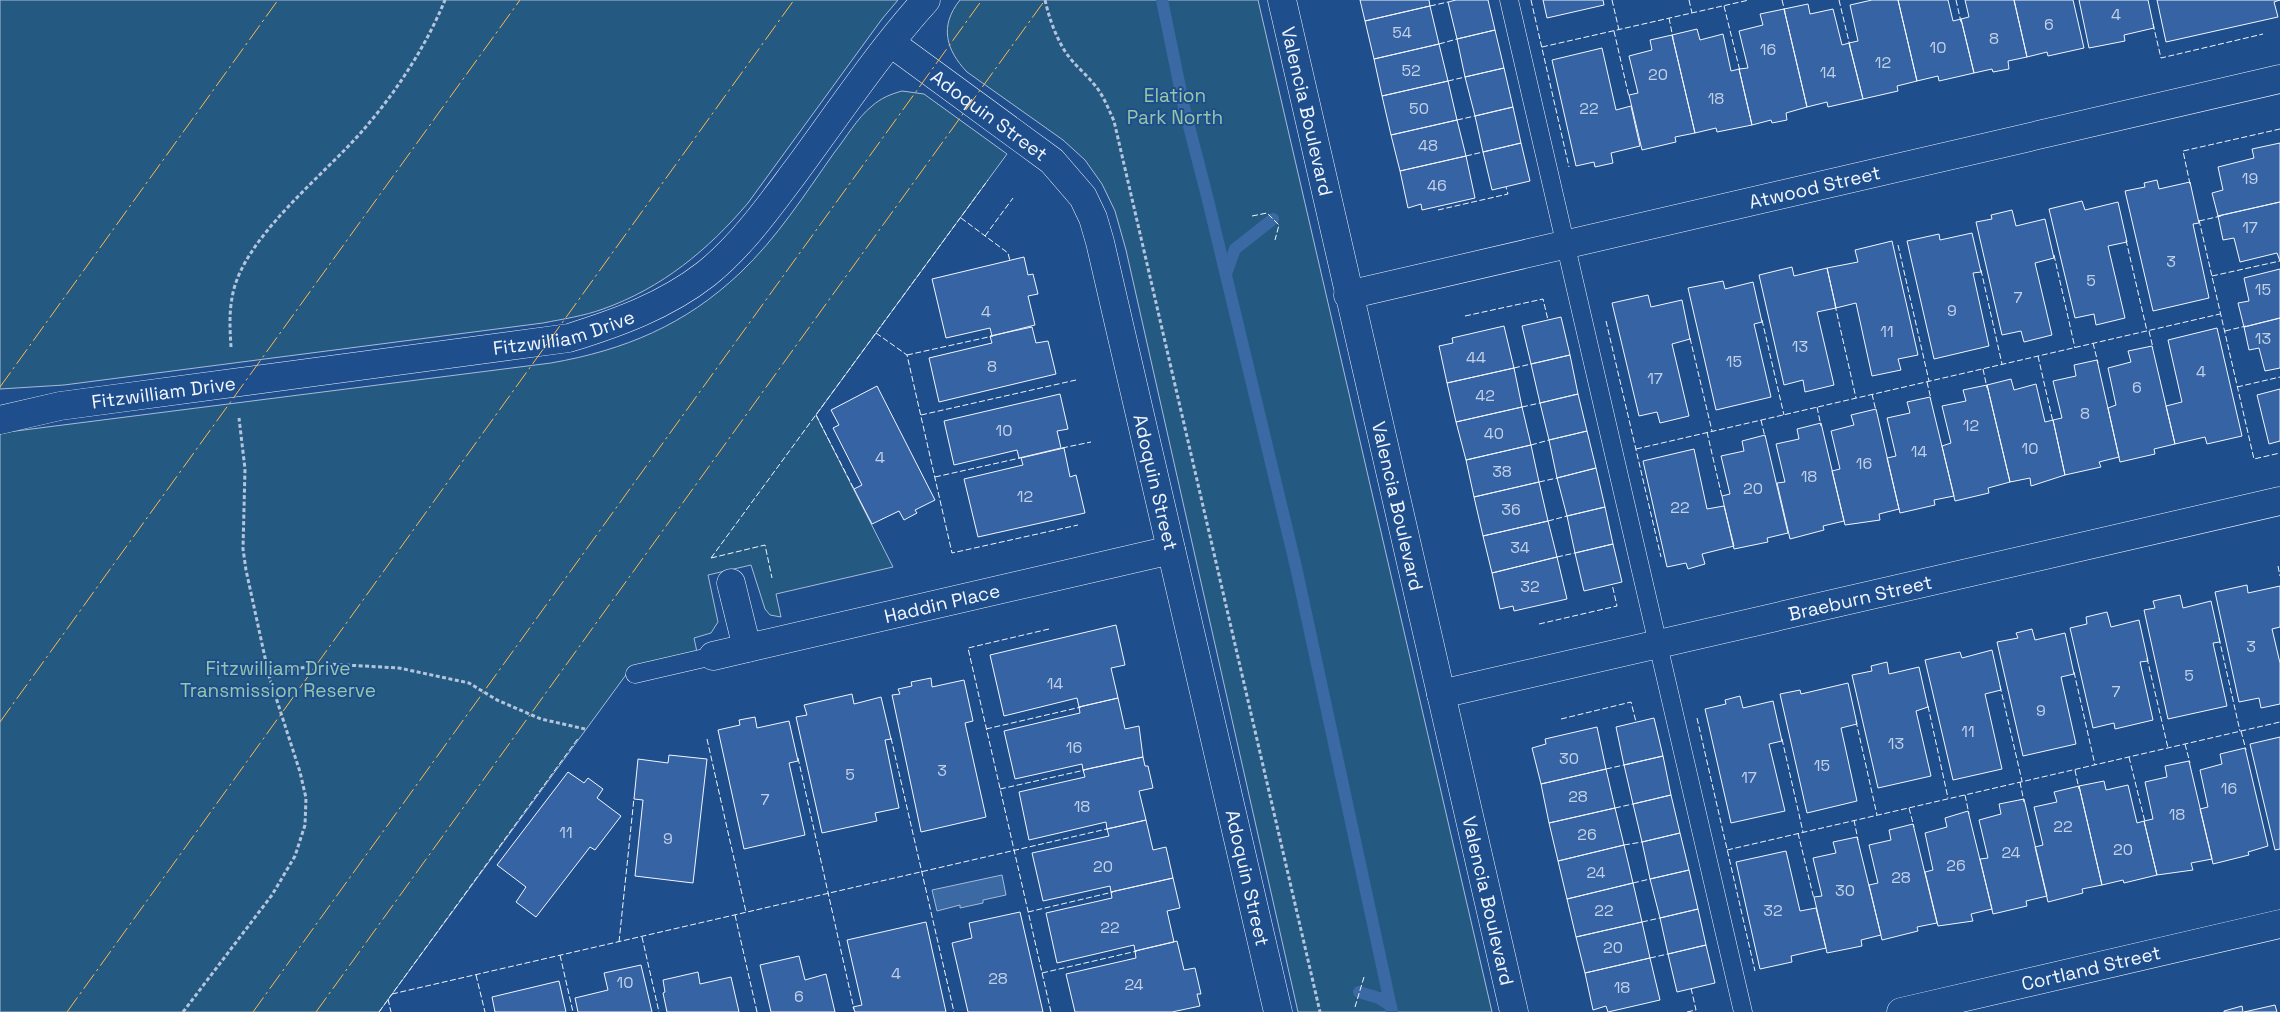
<svg xmlns="http://www.w3.org/2000/svg" width="2280" height="1012" font-family="'Space Grotesk',sans-serif">
	<style>
		.green { fill: #245a82; stroke: #a8bbd7 }
		.water { fill: #3b69a3; stroke: #a8bbd7 }
		.lines { fill: none; stroke-linecap: round; stroke-linejoin: round }
		.stream { stroke: #3b69a3; stroke-width: 12 }
		.building { fill: #3563a3; stroke: #f2f6ff }
		.service-casing { stroke: #f2f6ff; stroke-width: 19 }
		.minor-casing { stroke: #f2f6ff; stroke-width: 29 }
		.path { stroke: #b3c4dc; stroke-width: 3; stroke-dasharray: 4 2.5; stroke-linecap: butt }
		.service { stroke: #1f4e8c; stroke-width: 18 }
		.minor { stroke: #1f4e8c; stroke-width: 28 }
		.fence { stroke: #f2f6ff; stroke-width: 1; stroke-dasharray: 6 2.5; stroke-linecap: butt }
		.power { stroke: #ffb74d; stroke-width: 1; stroke-dasharray: 18 4 2.5 4; stroke-linecap: butt }
		.labels { text-anchor: middle; stroke-width: 4; stroke-linejoin: round; paint-order: stroke }
		.number-label { font-size: 16px; fill: #c3d1e8 }
		.park-label { font-size: 19px; fill: #97c8a6; stroke: #1f4e8c }
		.street-label { font-size: 19px; fill: #f2f6ff; stroke: #1f4e8c }
	</style>
	<rect width="100%" height="100%" fill="#1f4e8c"/>
	<path class="green" d="M0,0H898L882,19L748,203C708,250 662,288 603,309C584,316 563,319 543,323L64,385L0,389Z
		M960,0H1258L1492,1012H1298L1126,250L1115,211L1102,184L1085,160L1063,140L967,72C946,50 939,26 960,0Z
		M902,91L924,94L1007,154L816,415L893,567L776,594L781,617L770,615L765,609L751,565L708,575L718,622L711,633L694,638L697,652L631,668L379,1012H0V433L551,363C625,350 685,325 740,273C777,238 805,194 834,153C846,138 857,118 872,106C881,98 891,94 902,91Z"/>
	<path class="water" d="M1002,875L1006,895L983,900V903L960,908V905L937,911L932,890Z"/>
	<g class="lines">
		<path class="stream" d="M1162,0L1184,107L1207,196L1296,567L1392,1012
			M1226,274L1235,249L1273,219
			M1359,992L1379,998L1391,1006"/>
	</g>
	<path class="building" d="M1360,0H1429L1430,6L1365,21Z
		M1456,0H1488L1495,30L1457,39L1448,2Z
		M1543,0H1603L1604,5L1547,18Z
		M1872,0H1898L1917,81L1897,86L1898,91L1863,99L1849,43L1858,41L1850,5Z
		M1898,0H1948L1953,21L1961,19L1974,73L1939,81L1938,76L1917,81Z
		M1965,0H2014L2027,57L2008,61L2009,69L1993,72L1992,69L1974,73L1961,19L1969,17Z
		M2014,0H2073L2084,48L2048,56L2047,52L2027,57Z
		M2079,0H2148L2154,28L2124,35L2125,41L2089,48Z
		M2157,0H2280L2274,2L2278,17L2166,42Z
		M1808,4L1810,14L1833,9L1842,45L1849,43L1863,99L1828,107L1827,102L1807,107L1784,9Z
		M1430,6L1439,44L1374,59L1365,21Z
		M1784,9L1807,107L1786,113L1787,120L1772,123L1771,120L1752,125L1739,69L1748,68L1739,31L1763,25L1760,14Z
		M1697,29L1700,40L1723,34L1731,71L1739,69L1752,125L1717,132L1716,128L1695,133L1672,35Z
		M1495,30L1504,68L1465,77L1457,39Z
		M1672,35L1695,133L1675,137L1676,142L1642,150L1629,95L1638,93L1629,56L1652,50L1650,40Z
		M1439,44L1448,81L1382,96L1374,59Z
		M1602,48L1616,110L1631,106L1640,146L1611,153L1613,163L1595,167L1594,162L1576,166L1552,60Z
		M1504,68L1513,107L1475,116L1465,77Z
		M1448,81L1457,120L1391,135L1382,96Z
		M1513,107L1521,143L1483,152L1475,116Z
		M1457,120L1466,156L1400,171L1391,135Z
		M1521,143L1530,181L1492,190L1483,152Z
		M2280,143V202L2218,216L2212,193L2223,190L2218,167L2254,158L2252,149Z
		M1466,156L1475,198L1422,210L1421,204L1408,208L1400,171Z
		M2157,180L2159,189L2190,182L2199,223L2193,224L2209,298L2153,311L2125,191L2145,187L2144,183Z
		M2082,201L2085,210L2118,202L2127,242L2108,246L2125,318L2096,325L2094,314L2075,318L2049,209Z
		M2280,202V261L2277,253L2240,262L2234,238L2223,240L2218,216Z
		M2012,210L2016,226L2045,219L2054,258L2035,263L2052,335L2024,342L2021,331L2002,335L1976,222L1992,219L1991,215Z
		M1972,233L1981,272L1973,273L1989,346L1934,359L1907,241L1939,234L1940,240Z
		M1892,241L1918,355L1898,359L1901,370L1872,376L1856,303L1836,308L1827,268L1858,262L1855,250Z
		M1024,257L1028,275L1033,274L1038,294L1028,296L1035,325L992,336L990,328L946,338L932,279Z
		M1792,267L1794,276L1827,268L1836,308L1817,312L1834,385L1805,392L1803,380L1784,385L1759,275Z
		M2280,269V318L2244,327L2238,303L2249,301L2244,278Z
		M1723,281L1725,289L1753,282L1762,322L1754,324L1771,397L1716,410L1688,288Z
		M1648,295L1651,307L1682,300L1690,339L1672,344L1689,416L1660,423L1657,412L1639,416L1612,303Z
		M1561,317L1570,355L1531,364L1522,326Z
		M2280,318V368L2265,371L2259,348L2249,350L2244,327Z
		M1504,326L1514,368L1447,383L1439,346L1453,343L1452,338Z
		M1032,327L1036,343L1048,341L1056,374L939,402L929,358L992,343L990,336Z
		M2217,328L2242,436L2207,444L2205,437L2175,444L2166,406L2182,402L2168,340Z
		M2152,346L2175,444L2154,449L2155,454L2120,462L2108,408L2116,405L2108,368L2131,362L2128,351Z
		M1570,355L1578,394L1540,403L1531,364Z
		M2097,360L2119,457L2099,462L2101,467L2065,475L2053,420L2062,418L2053,381L2076,376L2074,365Z
		M1514,368L1522,407L1456,422L1447,383Z
		M2011,379L2014,390L2036,384L2045,422L2053,420L2065,475L2031,486L2030,478L2010,482L1987,385Z
		M1987,385L2010,482L1988,488L1989,493L1955,501L1942,446L1951,443L1942,406L1966,401L1963,390Z
		M877,386L935,500L915,510L917,513L904,520L899,511L872,524L854,489L862,485L833,428L839,425L831,410Z
		M2280,389V441L2269,444L2257,395Z
		M1060,394L1068,429L1057,431L1061,448L1019,458L1017,450L954,465L944,421Z
		M1578,394L1587,431L1549,440L1540,403Z
		M1930,397L1954,496L1934,500L1935,505L1900,513L1887,458L1896,456L1887,418L1910,413L1907,402Z
		M1522,407L1531,445L1466,460L1456,422Z
		M1876,409L1899,509L1879,514L1880,520L1845,525L1832,471L1840,469L1831,431L1854,425L1851,415Z
		M1821,423L1844,521L1823,526L1824,530L1790,539L1777,483L1785,482L1776,444L1799,439L1797,429Z
		M1587,431L1596,468L1557,478L1549,440Z
		M1765,435L1788,533L1767,538L1768,542L1734,549L1722,496L1730,494L1721,456L1744,451L1742,441Z
		M1531,445L1539,482L1474,497L1466,460Z
		M1064,448L1070,477L1076,475L1085,513L978,537L964,479L1023,465L1021,458Z
		M1694,449L1707,509L1724,506L1734,546L1702,554L1705,564L1688,569L1686,563L1667,567L1643,461Z
		M1596,468L1605,507L1567,516L1557,478Z
		M1539,482L1548,521L1483,536L1474,497Z
		M1605,507L1613,544L1575,553L1567,516Z
		M1548,521L1557,557L1492,573L1483,536Z
		M1613,544L1622,582L1584,591L1575,553Z
		M1557,557L1567,599L1514,611L1513,606L1500,609L1492,573Z
		M2247,585L2248,593L2280,586V627L2272,629L2280,663V704L2261,708L2259,698L2239,702L2215,592Z
		M2180,595L2183,608L2211,601L2220,642L2213,643L2227,706L2168,719L2144,610L2155,608L2153,601Z
		M2107,612L2111,627L2139,620L2148,661L2140,662L2153,720L2115,729L2114,723L2093,728L2070,628L2087,624L2086,617Z
		M1116,625L1125,665L1111,668L1118,698L1079,707L1077,698L1004,716L990,655Z
		M2032,629L2035,640L2065,633L2074,674L2061,677L2076,744L2023,756L1997,642L2018,638L2016,633Z
		M1992,650L2001,690L1985,694L2002,769L1953,780L1925,660L1960,652L1962,658Z
		M1887,662L1889,674L1919,667L1928,707L1916,711L1931,776L1878,788L1852,675L1872,671L1871,666Z
		M931,678L932,687L964,680L973,721L965,723L986,817L921,832L892,695L900,694L898,689L912,686L911,682Z
		M1848,683L1857,724L1841,728L1857,801L1807,813L1780,694L1800,690L1801,694Z
		M852,694L854,704L881,697L891,739L885,740L899,808L875,813L877,821L822,833L796,717L807,715L804,705Z
		M1740,696L1743,708L1773,701L1782,741L1769,744L1785,811L1731,823L1705,709L1726,704L1725,700Z
		M1118,698L1125,729L1139,726L1143,757L1083,770L1082,764L1015,779L1004,731L1080,713L1079,707Z
		M755,717L757,728L789,721L798,761L789,763L805,835L744,849L718,730L740,725L739,720Z
		M1654,718L1663,756L1624,765L1616,727Z
		M1597,727L1606,769L1541,784L1532,748L1546,744L1545,739Z
		M2280,737V849L2275,850L2250,744Z
		M2245,748L2268,846L2248,852L2249,855L2213,864L2200,809L2208,807L2200,770L2222,764L2220,754Z
		M669,755L707,759L693,883L635,876L643,800L634,799L638,759L668,763Z
		M1663,756L1671,795L1633,804L1624,765Z
		M1143,757L1145,766H1148L1153,788L1139,791L1146,820L1107,829L1106,822L1029,840L1019,792L1085,777L1083,770Z
		M2189,761L2212,859L2191,863L2193,870L2157,875L2144,821L2153,819L2145,782L2167,777L2165,766Z
		M1606,769L1615,808L1549,823L1541,784Z
		M568,772L584,783L588,778L603,789L597,798L621,816L595,850L590,847L536,917L516,902L526,887L497,865Z
		M2104,781L2106,790L2128,785L2137,823L2144,821L2157,875L2124,883L2123,880L2102,885L2079,786Z
		M2079,786L2102,885L2082,889L2083,893L2048,902L2035,847L2043,845L2034,807L2057,802L2054,792Z
		M1671,795L1680,833L1642,842L1633,804Z
		M2024,799L2047,896L2026,901L2027,906L1993,914L1980,859L1988,858L1979,820L2001,814L1999,804Z
		M1615,808L1624,845L1558,861L1549,823Z
		M1968,811L1992,909L1971,914L1973,921L1938,926L1925,872L1933,870L1925,833L1947,827L1945,818Z
		M1146,820L1153,850L1166,847L1173,878L1111,892L1110,886L1043,901L1032,853L1109,836L1107,829Z
		M1913,824L1937,923L1917,927L1918,931L1882,940L1869,885L1878,883L1869,845L1891,840L1889,830Z
		M1680,833L1689,870L1650,879L1642,842Z
		M1857,837L1881,935L1861,940L1862,946L1827,953L1814,897L1822,896L1813,858L1836,853L1833,842Z
		M1624,845L1633,883L1567,899L1558,861Z
		M1786,851L1800,911L1816,908L1826,948L1791,956L1792,962L1760,969L1736,862Z
		M1689,870L1698,909L1660,918L1650,879Z
		M1173,878L1180,908L1167,911L1174,942L1135,951L1134,945L1057,963L1046,913L1112,898L1111,892Z
		M1633,883L1642,922L1576,937L1567,899Z
		M1698,909L1706,945L1668,954L1660,918Z
		M1020,912L1043,1012H968L952,943L972,938L969,923Z
		M926,922L946,1012H855L853,1007L862,1005L847,940Z
		M1642,922L1650,958L1585,973L1576,937Z
		M1177,941L1184,970L1195,968L1201,994H1197L1200,1006L1172,1012H1075L1066,974L1136,958L1135,951Z
		M1706,945L1715,983L1677,992L1668,954Z
		M799,956L805,980L826,974L835,1012H771L760,965Z
		M1650,958L1660,1000L1608,1012L1606,1006L1593,1010L1585,973Z
		M641,965L652,1012H578L575,998L608,990L604,973Z
		M698,972L700,984L731,977L739,1012H667L663,993L665,992L663,980Z
		M559,981L566,1012H495L492,997Z
		M2275,1005L2277,1012H2244Z
		M2242,1006L2243,1012H2224V1011Z"/>
	<g class="lines">
		<defs>
			<path id="service" d="M1509,0L1743,1012
				M635,674L713,656"/>
			<g id="minor">
				<path id="s1" d="M1282,0L1514,1012"/>
				<path id="s2" d="M891,43L1052,161L1083,197L1093,218L1100,242C1159,499 1221,755 1278,1012"/>
				<path id="s3" d="M1348,295L2280,79"/>
				<path id="s4" d="M0,420L60,406L569,338C617,323 665,306 706,274C741,246 768,208 795,172C838,114 878,53 926,0"/>
				<path d="M731,583L747,648"/>
				<path id="s5" d="M713,656L1171,550"/>
				<path id="s6" d="M1441,694L2280,501"/>
				<path id="s7" d="M1901,1012L2280,924"/>
			</g>
		</defs>
		<use href="#service" class="service-casing"/>
		<use href="#minor" class="minor-casing"/>
		<path class="path" d="M1045,0C1049,17 1054,32 1063,48C1071,62 1083,71 1093,83C1103,94 1108,108 1114,121L1320,1012
			M231,347C230,331 229,314 232,298C241,238 326,174 364,129C397,91 426,46 445,0
			M269,676L294,669L327,664L399,668L469,683L497,700L541,719L585,729
			M183,1012L272,895L295,856L305,825L306,798L300,772L269,676L246,570L243,549L245,469L239,418"/>
		<use href="#service" class="service"/>
		<use href="#minor" class="minor"/>
		<path class="fence" d="M1531,0L1569,167
			M1612,0L1619,30
			M1689,0L1692,13
			M1782,0L1785,12
			M1839,0L1850,46
			M1956,0L1961,22
			M1430,6L1448,2
			M1724,6L1740,71
			M1669,18L1673,38
			M2153,24L2161,58L2263,34
			M1614,31L1629,97
			M1439,44L1457,39
			M1542,47L1749,0
			M1448,81L1465,77
			M1457,120L1475,116
			M1466,156L1483,152
			M2190,184L2183,151L2280,129
			M1438,210L1508,194L1506,187
			M1252,216L1267,213L1279,225L1275,240
			M961,218L1008,253L1010,261
			M2199,220L2254,459L2280,453
			M2199,221L2221,216
			M985,236L1013,198
			M2126,240L2147,331
			M1898,245L1929,381
			M2054,255L2075,348
			M1981,270L2002,364
			M2212,276L2280,261
			M1835,305L1856,398
			M1465,316L1543,299L1548,320
			M1762,320L1784,415
			M1606,321L1661,557
			M2149,331L2153,348
			M2225,331L2246,326
			M876,333L907,355L952,553L1078,525
			M1690,338L1712,431
			M2093,343L2098,363
			M907,355L993,336
			M2038,356L2053,422
			M1514,368L1531,364
			M1983,369L1987,388
			M1927,382L1931,399
			M2237,387L2280,377
			M1872,394L1876,411
			M1522,407L1540,403
			M1817,407L1821,426
			M816,415L855,491
			M921,415L1076,380
			M1761,420L1765,437
			M1707,432L1722,497
			M1531,445L1549,440
			M1062,448L1091,442
			M1636,449L2220,314
			M935,477L1020,458
			M1539,482L1557,478
			M1548,521L1567,516
			M1557,557L1575,553
			M711,558L988,180
			M711,558L765,545L772,578
			M2278,566L2280,576
			M1539,624L1617,606L1612,584
			M1049,629L968,648L1051,1012
			M2219,638L2240,731
			M2147,658L2168,748
			M2074,672L2095,765
			M2000,686L2022,781
			M1928,706L1948,798
			M1697,718L1755,971
			M1561,719L1631,702L1636,722
			M1856,721L1877,815
			M986,729L1081,707
			M2241,731L2246,750
			M891,738L954,1012
			M707,739L746,912
			M1782,739L1803,832
			M2185,744L2190,763
			M2129,757L2145,822
			M798,758L854,1009
			M1606,769L1624,765
			M2075,770L2079,789
			M2020,782L2024,802
			M1000,789L1085,770
			M1965,795L1969,814
			M1615,808L1633,804
			M1909,808L1914,827
			M1854,820L1858,840
			M1798,833L1814,899
			M1624,845L1642,842
			M1727,850L2280,722
			M1633,883L1650,879
			M1028,912L1113,892
			M735,915L757,1012
			M1642,922L1660,918
			M642,937L659,1012
			M619,942L634,798
			M560,955L573,1012
			M1650,958L1668,954
			M1042,973L1137,951
			M476,975L485,1012
			M392,994L1111,828
			M388,999L391,1012
			M1355,1007L1364,977
			M379,1012L579,737
			M1687,1012L1696,1010L1691,988"/>
		<path class="power" d="M0,387L278,0
			M0,722L520,0
			M67,1012L794,0
			M253,1012L982,0
			M316,1012L1045,0"/>
	</g>
	<g class="labels">
		<g class="number-label">
			<text x="2116" y="20">4</text>
			<text x="2049" y="30">6</text>
			<text x="1402" y="38">54</text>
			<text x="1994" y="44">8</text>
			<text x="1938" y="53">10</text>
			<text x="1768" y="55">16</text>
			<text x="1883" y="68">12</text>
			<text x="1411" y="76">52</text>
			<text x="1828" y="78">14</text>
			<text x="1658" y="80">20</text>
			<text x="1716" y="104">18</text>
			<text x="1419" y="114">50</text>
			<text x="1589" y="114">22</text>
			<text x="1428" y="151">48</text>
			<text x="2250" y="184">19</text>
			<text x="1437" y="191">46</text>
			<text x="2250" y="233">17</text>
			<text x="2171" y="267">3</text>
			<text x="2091" y="286">5</text>
			<text x="2263" y="295">15</text>
			<text x="2018" y="303">7</text>
			<text x="1952" y="316">9</text>
			<text x="986" y="317">4</text>
			<text x="1887" y="337">11</text>
			<text x="2263" y="344">13</text>
			<text x="1800" y="352">13</text>
			<text x="1476" y="363">44</text>
			<text x="1734" y="367">15</text>
			<text x="992" y="372">8</text>
			<text x="2201" y="377">4</text>
			<text x="1655" y="384">17</text>
			<text x="2137" y="393">6</text>
			<text x="1485" y="401">42</text>
			<text x="2085" y="419">8</text>
			<text x="1971" y="431">12</text>
			<text x="1004" y="436">10</text>
			<text x="1494" y="439">40</text>
			<text x="2030" y="454">10</text>
			<text x="1919" y="457">14</text>
			<text x="880" y="463">4</text>
			<text x="1864" y="469">16</text>
			<text x="1502" y="477">38</text>
			<text x="1809" y="482">18</text>
			<text x="1753" y="494">20</text>
			<text x="1025" y="502">12</text>
			<text x="1680" y="513">22</text>
			<text x="1511" y="515">36</text>
			<text x="1520" y="553">34</text>
			<text x="1530" y="592">32</text>
			<text x="2251" y="652">3</text>
			<text x="2189" y="681">5</text>
			<text x="1055" y="689">14</text>
			<text x="2116" y="697">7</text>
			<text x="2041" y="716">9</text>
			<text x="1968" y="737">11</text>
			<text x="1896" y="749">13</text>
			<text x="1074" y="753">16</text>
			<text x="1569" y="764">30</text>
			<text x="1822" y="771">15</text>
			<text x="942" y="776">3</text>
			<text x="850" y="780">5</text>
			<text x="1749" y="783">17</text>
			<text x="2229" y="794">16</text>
			<text x="1578" y="802">28</text>
			<text x="765" y="805">7</text>
			<text x="1082" y="812">18</text>
			<text x="2177" y="820">18</text>
			<text x="2063" y="832">22</text>
			<text x="566" y="838">11</text>
			<text x="1587" y="840">26</text>
			<text x="668" y="844">9</text>
			<text x="2123" y="855">20</text>
			<text x="2011" y="858">24</text>
			<text x="1956" y="871">26</text>
			<text x="1103" y="872">20</text>
			<text x="1596" y="878">24</text>
			<text x="1901" y="883">28</text>
			<text x="1845" y="896">30</text>
			<text x="1604" y="916">22</text>
			<text x="1773" y="916">32</text>
			<text x="1110" y="933">22</text>
			<text x="1613" y="953">20</text>
			<text x="896" y="979">4</text>
			<text x="998" y="984">28</text>
			<text x="625" y="988">10</text>
			<text x="1134" y="990">24</text>
			<text x="1622" y="993">18</text>
			<text x="799" y="1002">6</text>
		</g>
		<g class="park-label">
			<text x="1175" y="102">Elation<tspan x="1175" dy="22">Park North</tspan></text>
			<text x="278" y="675">Fitzwilliam Drive<tspan x="278" dy="22">Transmission Reserve</tspan></text>
		</g>
		<g class="street-label">
			<text dy="7" stroke="none"><textPath href="#s1" startOffset="114">Valencia Boulevard</textPath></text>
			<text dy="7" stroke="none"><textPath href="#s2" startOffset="122">Adoquin Street</textPath></text>
			<text dy="7" stroke="none"><textPath href="#s3" startOffset="479">Atwood Street</textPath></text>
			<text dy="7" stroke="none"><textPath href="#s4" startOffset="571">Fitzwilliam Drive</textPath></text>
			<text dy="7" stroke="none"><textPath href="#s4" startOffset="166">Fitzwilliam Drive</textPath></text>
			<text dy="7" stroke="none"><textPath href="#s2" startOffset="542">Adoquin Street</textPath></text>
			<text dy="7" stroke="none"><textPath href="#s1" startOffset="519">Valencia Boulevard</textPath></text>
			<text dy="7" stroke="none"><textPath href="#s6" startOffset="430">Braeburn Street</textPath></text>
			<text dy="7" stroke="none"><textPath href="#s5" startOffset="235">Haddin Place</textPath></text>
			<text dy="7" stroke="none"><textPath href="#s2" startOffset="948">Adoquin Street</textPath></text>
			<text dy="7" stroke="none"><textPath href="#s1" startOffset="924">Valencia Boulevard</textPath></text>
			<text dy="7" stroke="none"><textPath href="#s7" startOffset="195">Cortland Street</textPath></text>
		</g>
	</g>
</svg>
